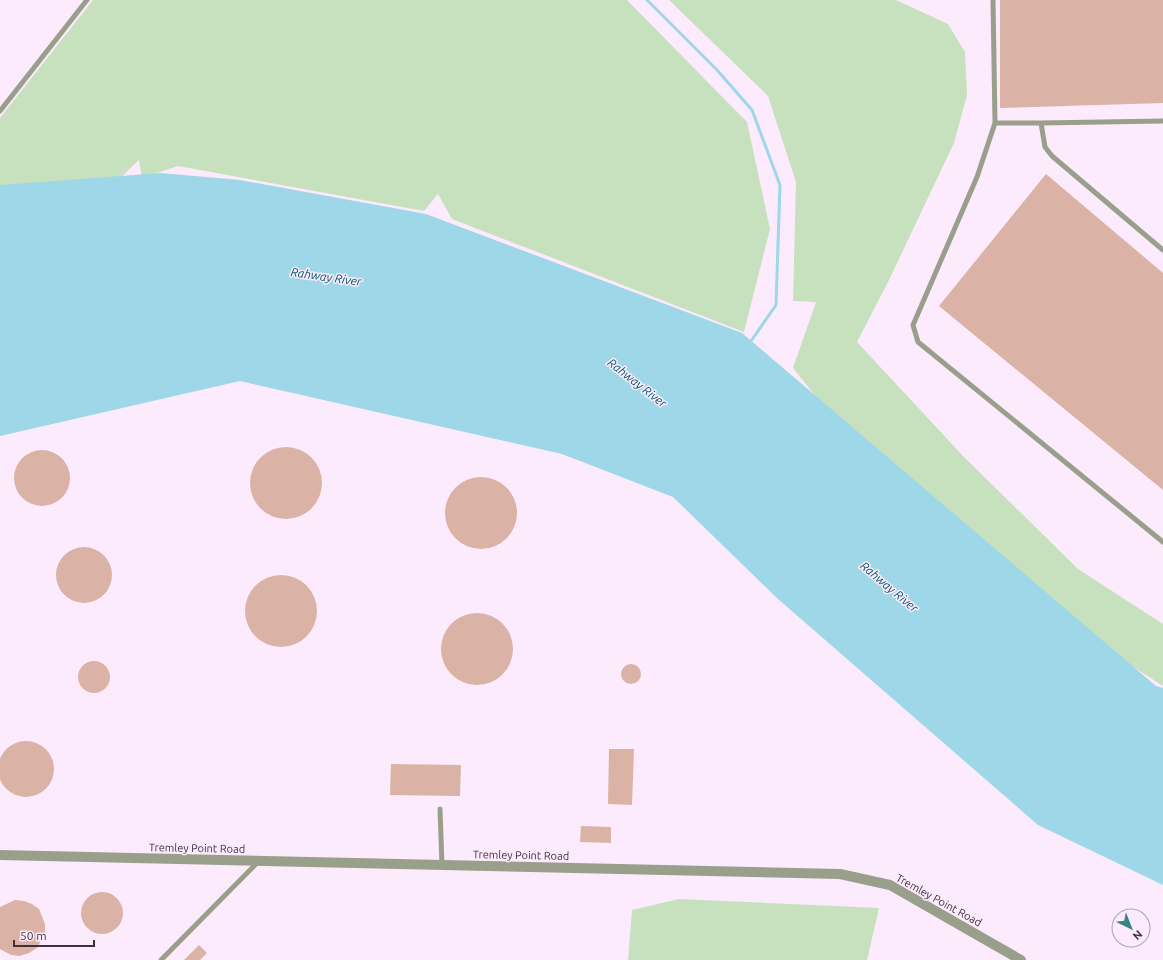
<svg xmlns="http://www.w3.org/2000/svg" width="1163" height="960" font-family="Ubuntu,sans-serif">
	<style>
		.green { fill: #c7e1be }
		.water { fill: #9ed7e7 }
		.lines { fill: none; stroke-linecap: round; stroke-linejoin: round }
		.stream { stroke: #9ed7e7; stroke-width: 3 }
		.building { fill: #dab3a6 }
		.service { stroke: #999f8b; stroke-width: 5 }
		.minor { stroke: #999f8b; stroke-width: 10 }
		.labels { text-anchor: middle; stroke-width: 3; stroke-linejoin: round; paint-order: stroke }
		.street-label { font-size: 11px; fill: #3c323d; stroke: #fcebfc }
		.water-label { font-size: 12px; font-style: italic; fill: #055868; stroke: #fcebfc }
	</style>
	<rect width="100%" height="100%" fill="#fcebfc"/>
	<path class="green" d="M93,0H627L747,122L770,229L744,332L452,219L438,194L424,211L178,166L142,178L139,160L116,182L0,186V118Z
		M669,0H896L948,24L965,52L967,95L954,143L889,280L857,342L963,456L1078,569L1163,624V686L991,575L837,423L793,368L816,302L793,301L796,182L768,96Z
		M679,899L879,908L867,960H628L632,910Z"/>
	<path class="water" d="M161,173L240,180L426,214L742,333L1156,686L1163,688V885L1038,825L778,599L673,497L562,454L240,381L0,436V185Z"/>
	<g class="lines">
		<path class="stream" d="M647,0L717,70L752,110L780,185L776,305L749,344"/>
	</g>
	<path class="building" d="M1000,0H1163V103L1000,108Z
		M1046,174L1163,273V490L939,306Z
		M250 483a36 36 0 1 1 72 0a36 36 0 1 1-72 0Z
		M14 478a28 28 0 1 1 56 0a28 28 0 1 1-56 0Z
		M445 513a36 36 0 1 1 72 0a36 36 0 1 1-72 0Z
		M56 575a28 28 0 1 1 56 0a28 28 0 1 1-56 0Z
		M245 611a36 36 0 1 1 72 0a36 36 0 1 1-72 0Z
		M441 649a36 36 0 1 1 72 0a36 36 0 1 1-72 0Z
		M78 677a16 16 0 1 1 32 0a16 16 0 1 1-32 0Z
		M621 674a10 10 0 1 1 20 0a10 10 0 1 1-20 0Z
		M-2 769a28 28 0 1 1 56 0a28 28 0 1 1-56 0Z
		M609,749H634L632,805L608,804Z
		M391,764L461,765L460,796L390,795Z
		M581,826L611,827V843L580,842Z
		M81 913a21 21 0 1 1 42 0a21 21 0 1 1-42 0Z
		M15,900L24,901L32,904L39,909L45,924V933L37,948L29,953L20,956L11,955L0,949V907Z
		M199,945L207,953L200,960H184Z"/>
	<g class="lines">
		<path class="service" d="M993,0L995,123L977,177L913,325L918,342L1163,542
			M0,111L87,0
			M1163,121L1041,123L1045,147L1052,156L1163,250
			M995,123H1041
			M440,809L442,865
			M161,960L258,862"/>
		<path class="minor" d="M0,855L840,874L890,885L1021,960"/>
	</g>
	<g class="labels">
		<g class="street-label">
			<text transform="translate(197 848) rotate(1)" y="4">Tremley Point Road</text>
			<text transform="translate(521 855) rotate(1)" y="4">Tremley Point Road</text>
			<text transform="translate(939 900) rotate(29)" y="4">Tremley Point Road</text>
		</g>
		<g class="water-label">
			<text transform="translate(326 277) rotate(8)" y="4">Rahway River</text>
			<text transform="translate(637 383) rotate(38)" y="4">Rahway River</text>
			<text transform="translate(889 587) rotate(40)" y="4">Rahway River</text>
		</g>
	</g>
	<g transform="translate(1131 928) rotate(137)"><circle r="19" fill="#fcebfc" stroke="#afa1b0"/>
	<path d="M0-3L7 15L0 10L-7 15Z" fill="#3a8384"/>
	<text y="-6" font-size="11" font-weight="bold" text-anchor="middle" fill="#3c323d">N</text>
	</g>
	<path d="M14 940v6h80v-6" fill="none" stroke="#3c323d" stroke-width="2"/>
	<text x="20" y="940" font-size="12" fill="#3c323d" stroke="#fcebfc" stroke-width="3" paint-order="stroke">50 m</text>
</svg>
